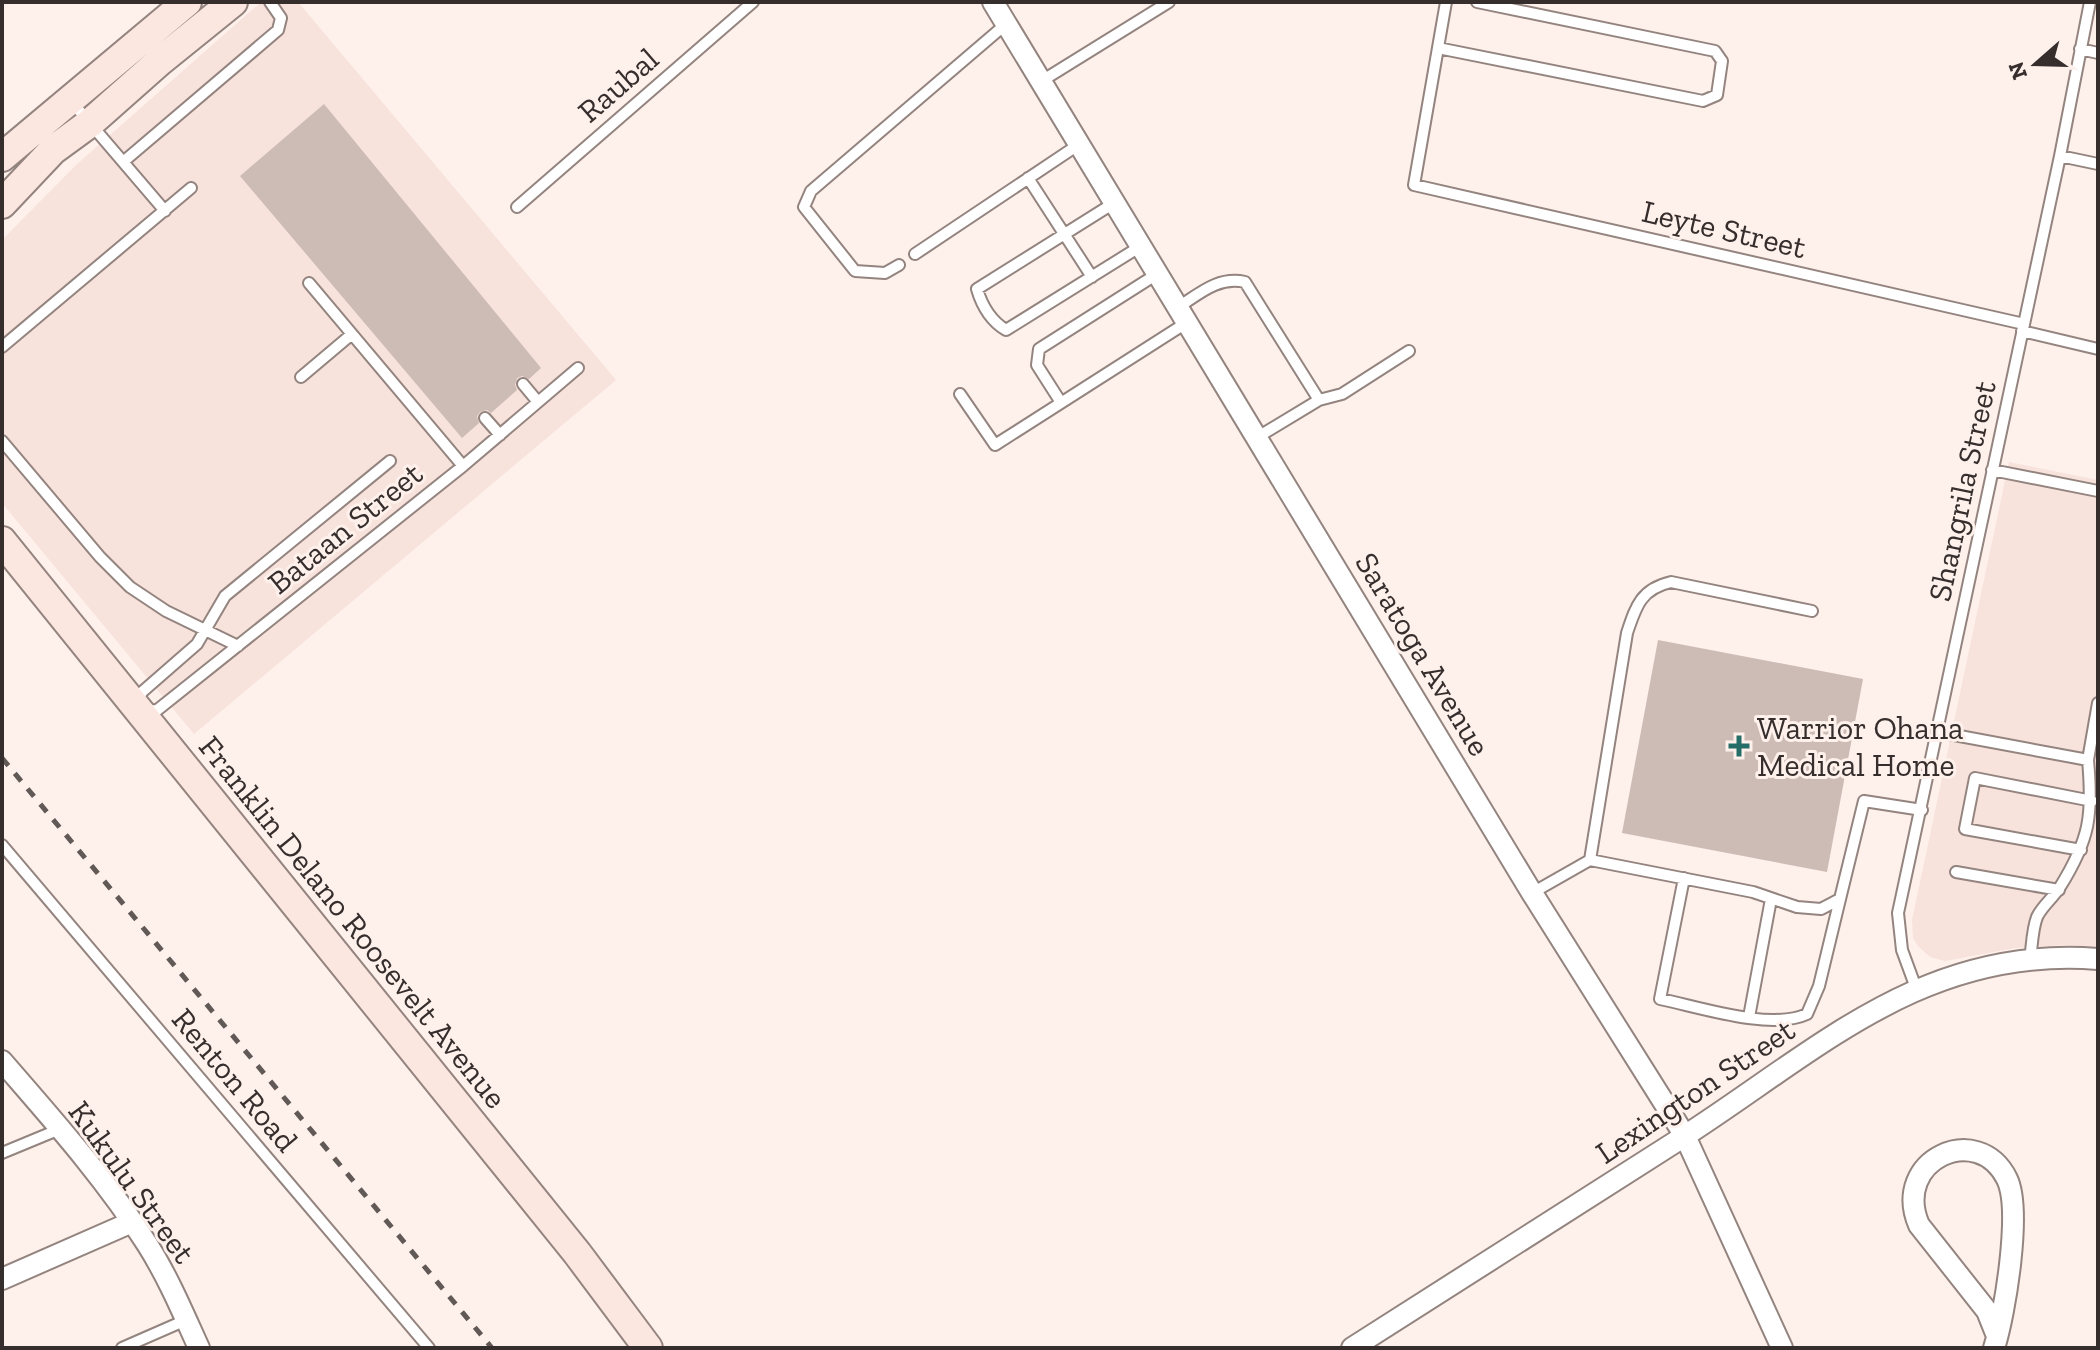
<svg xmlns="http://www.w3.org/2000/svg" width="2100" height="1350" font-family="'Zilla Slab',serif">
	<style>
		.built { fill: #f7e2dc }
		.building { fill: #cdbbb6 }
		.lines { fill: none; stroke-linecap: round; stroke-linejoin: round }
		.lane-casing { stroke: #94847f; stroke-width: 14 }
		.street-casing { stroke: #94847f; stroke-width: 24 }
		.secondary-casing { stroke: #94847f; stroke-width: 32 }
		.lane { stroke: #fff; stroke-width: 10 }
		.street { stroke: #fff; stroke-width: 20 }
		.secondary { stroke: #fce6e0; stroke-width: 28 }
		.rail { stroke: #615956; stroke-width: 5; stroke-dasharray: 10 10; stroke-linecap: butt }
		.poi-dot { fill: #256e68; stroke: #fef0eb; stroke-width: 3 }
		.labels { text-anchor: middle; stroke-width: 6; stroke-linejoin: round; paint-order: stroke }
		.street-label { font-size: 32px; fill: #352e2c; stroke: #fef0eb }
		.poi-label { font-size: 32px; fill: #352e2c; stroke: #fef0eb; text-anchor: start }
	</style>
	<rect width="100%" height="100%" fill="#fef0eb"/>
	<path class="built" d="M261,2H298L616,380L194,734L2,503V240L76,165Z
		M2009,462L2098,480V947L2067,945L2015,948L1945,961L1930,957L1918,946L1913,938L1912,920Z"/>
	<path class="building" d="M324,104L541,368L529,379L522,376L517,378L515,385L517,390L491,413L487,410L480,412L477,416L479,423L462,438L240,176Z
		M1658,640L1863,679L1827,872L1622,833Z"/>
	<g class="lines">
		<defs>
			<path id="lane" d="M1446,2L1414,185L2024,324
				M1438,48L1703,101L1717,95L1722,61L1715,51L1477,2
				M2080,49L2098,53
				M1040,82L1169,2
				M71,101L165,211
				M2060,156L2098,164
				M123,162L278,30L281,18L270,2
				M1028,178L1092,277
				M1114,203L977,289C982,306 991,321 1006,330L1141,246
				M517,207L753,2
				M915,254L1078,145
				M899,265L885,273L855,271L804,207L811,191L1006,24
				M309,283L463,466
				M1177,308C1199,294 1218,276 1245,282L1319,400L1256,438
				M2022,331L2098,349
				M2,347L191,188
				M301,377L352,334
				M523,384L538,402
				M960,394L995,445L1186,323
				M1319,400L1342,394L1409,351
				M1060,401L1037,365L1039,349L1157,274
				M485,418L500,435
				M2,441L100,557L130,587L166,611L238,646
				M390,461L225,596L197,644L142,692L136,707L156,711L463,466L578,368
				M1992,470L2098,491
				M1938,732L2088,760L2098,703
				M2,845L429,1348
				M2081,850L1965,829L1975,778L2092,801
				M1590,860L1753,892L1797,907L1821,909L1840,899L1864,801L1922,810
				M1956,872L2059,890
				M1684,878L1660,999C1699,1007 1771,1031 1807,1014L1819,986L1840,899
				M1532,893L1590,860L1627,633C1636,606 1641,589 1671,582L1812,611
				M2030,960C2032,947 2032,930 2037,917C2042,906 2054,897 2060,887C2090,839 2093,815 2088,760
				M1916,988L1902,950L1898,913L2060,156L2090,2
				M1749,1017L1771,899
				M2,1153L60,1129
				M122,1348L186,1320"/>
			<path id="street" d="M993,2L1532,893L1685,1136L1782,1348
				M2,1061C53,1120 105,1178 147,1244C168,1277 183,1313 199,1348
				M2,1279L132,1222
				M1352,1348C1461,1278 1571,1209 1680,1139C1816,1052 1923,945 2098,959
				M1994,1348C2005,1314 2022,1210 2007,1179C1978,1120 1891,1160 1919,1225L1987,1311L1997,1336"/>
			<path id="secondary" d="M2,157L187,2
				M2,204L53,150L90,123L160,61L233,2
				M2,541L577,1253L648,1348"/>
		</defs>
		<use href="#lane" class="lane-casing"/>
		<use href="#street" class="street-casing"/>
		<use href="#secondary" class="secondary-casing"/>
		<use href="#lane" class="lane"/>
		<use href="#street" class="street"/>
		<use href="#secondary" class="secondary"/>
		<path class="rail" d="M2,758L492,1348"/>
	</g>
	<path class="poi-dot" d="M1735 734h8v8h8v8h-8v8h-8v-8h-8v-8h8z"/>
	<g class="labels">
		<g class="street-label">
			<text transform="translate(618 85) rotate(-41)" y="11">Raubal</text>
			<text transform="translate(1724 229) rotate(13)" y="11">Leyte Street</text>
			<text transform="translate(1962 491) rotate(-78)" y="11">Shangrila Street</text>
			<text transform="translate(345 528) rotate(-39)" y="11">Bataan Street</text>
			<text transform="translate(1423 654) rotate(59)" y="11">Saratoga Avenue</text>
			<text transform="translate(353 922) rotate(51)" y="11">Franklin Delano Roosevelt Avenue</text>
			<text transform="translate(235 1080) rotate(50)" y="11">Renton Road</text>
			<text transform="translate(1695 1091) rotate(-34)" y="11">Lexington Street</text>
			<text transform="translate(132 1182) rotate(54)" y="11">Kukulu Street</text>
		</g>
		<g class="poi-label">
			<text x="1757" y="739">Warrior Ohana<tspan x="1757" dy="37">Medical Home</tspan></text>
		</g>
	</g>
	<rect width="2100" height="1350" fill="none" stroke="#352e2c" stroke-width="8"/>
	<g transform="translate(2036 64) rotate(250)" stroke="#fef0eb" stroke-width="6" paint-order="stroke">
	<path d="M0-6L14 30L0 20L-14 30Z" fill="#352e2c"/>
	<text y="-12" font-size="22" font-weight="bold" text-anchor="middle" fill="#352e2c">N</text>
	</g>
</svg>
